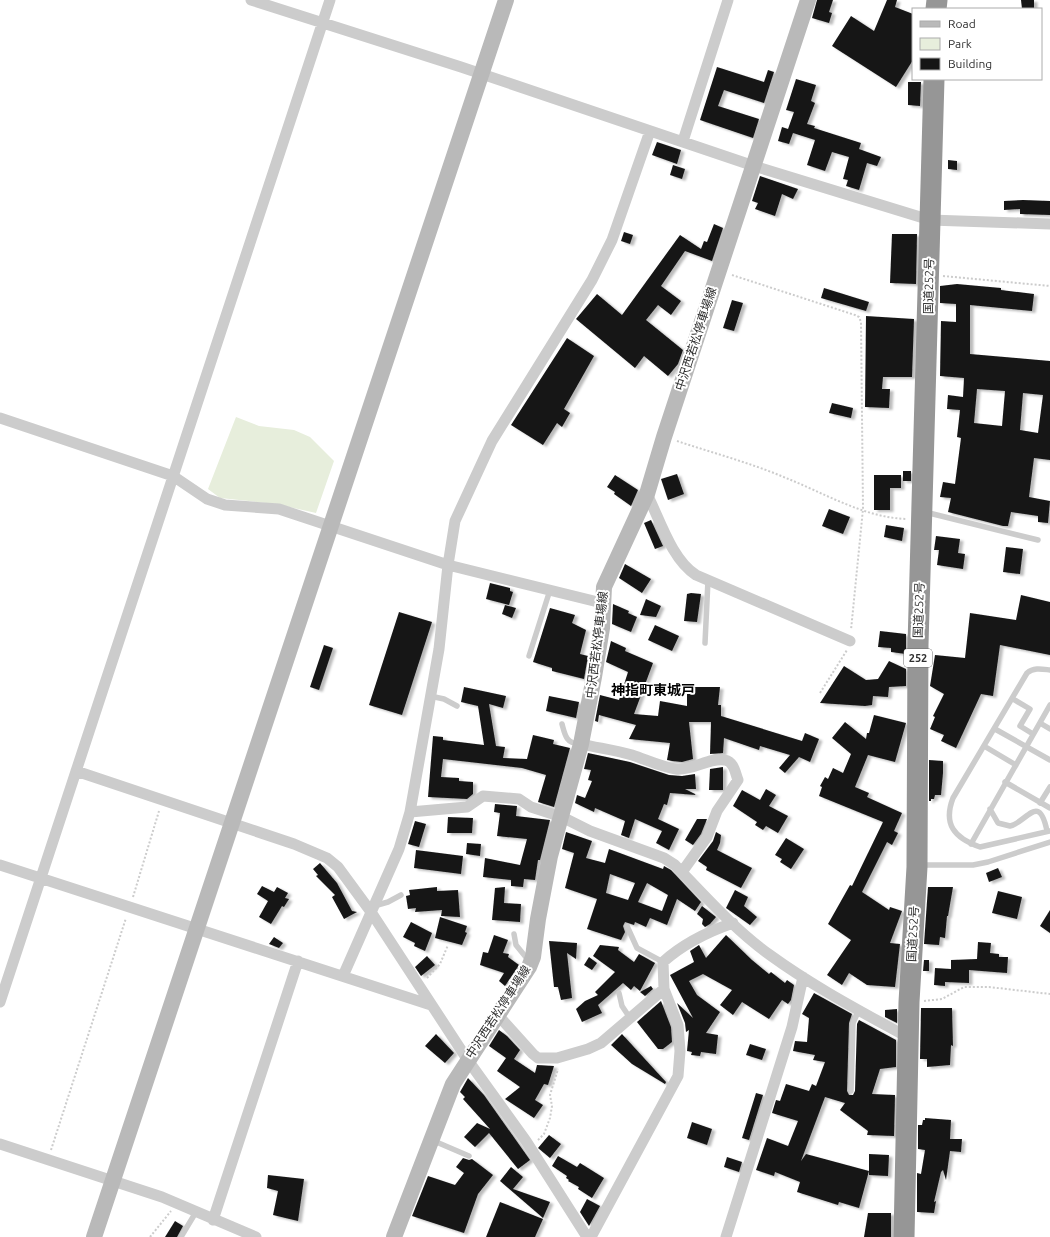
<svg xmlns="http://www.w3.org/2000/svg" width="1050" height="1237" font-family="Ubuntu,'Noto Sans JP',sans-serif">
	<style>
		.green { fill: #e7eedc }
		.building { fill: #161616; fill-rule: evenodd; filter: url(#shadow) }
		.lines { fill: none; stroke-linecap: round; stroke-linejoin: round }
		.path { stroke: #ccc; stroke-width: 2; stroke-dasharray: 2 2; stroke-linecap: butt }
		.lane { stroke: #ccc; stroke-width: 5.5 }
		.street { stroke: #ccc; stroke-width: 11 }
		.secondary { stroke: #b9b9b9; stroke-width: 16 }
		.highway { stroke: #969696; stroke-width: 21 }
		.labels { text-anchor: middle; stroke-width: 4; stroke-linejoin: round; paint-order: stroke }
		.shield { fill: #fff; stroke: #6d6d6d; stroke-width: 1 }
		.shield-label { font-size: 11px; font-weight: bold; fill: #2f2f2f }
		.street-label { font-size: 12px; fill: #2f2f2f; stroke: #fff }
		.quarter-label { font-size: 14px; font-weight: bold; fill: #000; stroke: #fff }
	</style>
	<defs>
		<filter id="shadow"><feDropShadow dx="3.5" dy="2" stdDeviation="1" flood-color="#0004"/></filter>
	</defs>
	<rect width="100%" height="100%" fill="#fff"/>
	<path class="green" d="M236,417L259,426L294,430L310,437L334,461L316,513L276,504L220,498L208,489Z"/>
	<path class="building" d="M817,0H833L829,12L832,13L829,23L812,18Z
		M887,0H897L895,7L913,14V60L896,87L832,46L851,16L874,31Z
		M1021,0H1034V9H1022Z
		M717,67L764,82L768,70L774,72L764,103L724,90L718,106L759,119L753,138L700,120Z
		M796,79L816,85L811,101L815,103L807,124L815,126L814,128L861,143L859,149L881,157L877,166L867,163L859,190L846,186L848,180L843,179L849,157L832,152L825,171L807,165L815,140L793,133L789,144L778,141L782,127L788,129L794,112L786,110Z
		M908,82H921L920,106L908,105Z
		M657,142L681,150L677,164L652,155Z
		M948,160L957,161V170L948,169Z
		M673,165L685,169L682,179L670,175Z
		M760,176L798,189L793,199L782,194L775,216L755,209L758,203L752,201Z
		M1023,200L1050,201V215L1020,214V209L1004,210V201Z
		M714,224L723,228L712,261L685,251L661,286L681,301L671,315L658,305L646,320L683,350L678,364L668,376L644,356L635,368L576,319L597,294L622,315L680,235L701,249L704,241L707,242Z
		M624,232L633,235L630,244L621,241Z
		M892,234H917L916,284L890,283Z
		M957,284L1001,288V290L1034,294L1032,311L970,305V354L1050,361V460L1034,458L1029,497L1050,501L1048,523L1038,522V516L1011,512L1008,526H1003L948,512L951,498L940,497L943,482L955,484L961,438L957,437L960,410L947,409L948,395L963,397L964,378L940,376L941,321L956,322V304L940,303V286ZM977,389L1005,391L1002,426L974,423ZM1023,393L1043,395L1038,433L1020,430Z
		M824,288L869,302L866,311L821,298Z
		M732,300L743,303L734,331L723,328Z
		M866,316L914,319L912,377H883L882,389H890L889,408L865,407Z
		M567,338L594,356L564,409L570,413L562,427L557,423L543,445L511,425Z
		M832,403L853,408L851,418L829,413Z
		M903,471H911V481H903Z
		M677,474L684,494L668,500L661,479Z
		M615,475L638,490L631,506L614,494L615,492L607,487Z
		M874,475H901V488H890V510H874Z
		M829,509L850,517L843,534L822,526Z
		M651,520L663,546L655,549L644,523Z
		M886,525L904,528L902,541L884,537Z
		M936,536L960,539L958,553L965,554L963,569L937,565L939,550H934Z
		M1006,547L1023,549L1020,574L1003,572Z
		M625,564L651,579L642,593L619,578Z
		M490,583L510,588V591L513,592L509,605L486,599Z
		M691,593L701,594L697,622L684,621L687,594Z
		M1021,595L1050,602V655L1000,645L993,696L981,694L956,748L941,741L944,735L930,729L935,717L933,716L944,694L930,686L935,655L965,658L970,613L1016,620Z
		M646,599L661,606L656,617L640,615Z
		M613,604L629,611L628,613L637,617L631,632L612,624Z
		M505,605L516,608L512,618L502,614Z
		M550,608L575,615L572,623L586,630L580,654L588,656L584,679L552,671V668L533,662Z
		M399,612L432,622L402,715L369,705Z
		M655,625L679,636L672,651L648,640Z
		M880,631L906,634V654L891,652V648L878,647Z
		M611,641L626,648L625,651L653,663L634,714L658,716L660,701L687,706V687H720L718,705H721V716L802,741L805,733L819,739L810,762L799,757L785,773L779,768L790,755L760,746L759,750L724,738L723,753L710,754L711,722H689L693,759L682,762L672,761L667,760L670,743L629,739L636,725L599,715L598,722L595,721L600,695L619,700L628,672L606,662Z
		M324,645L333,648L319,690L310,687Z
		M889,661L906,669V686L889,687L888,697L873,696L872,705L865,706L820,703L844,666L866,680L878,679Z
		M464,687L506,696L503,708L489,704L496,746L505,747L503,758L527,759L533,735L554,740L553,744L570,748L554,807L538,802L546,775L522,768L443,759L441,777L459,778V781L473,782V794L467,799L428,797L433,736L443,737V740L484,745L478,706L461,702Z
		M549,696L579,702L576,718L546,711Z
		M874,715L906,723L895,762L868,755L855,787L869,793L867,797L869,798L902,813L894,831L898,833L892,845L887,842L862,892L889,910L890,907L902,911L890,943L900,944L895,987L867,985L849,973L842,985L827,975L851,940L828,924L850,885L852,886L883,822L819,796L822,787L820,786L825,777L828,779L833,768L843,773L851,754L832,738L845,722L866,739L867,733H869Z
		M588,753L630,762L669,775L682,776L695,774L696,789H685L697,795L670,793L667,805L664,804L658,819L679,829L669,850L656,843L662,831L635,819L629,838L621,835L625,821L595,808L594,812L575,803L577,795L585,798L592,781L588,780L591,770L584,769Z
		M929,760L943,761V773L941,795H935L934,799H931V801H929Z
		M723,767V790H709L710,769Z
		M766,789L776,795L769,806L788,816L778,833L766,826L763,830L755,825L757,822L733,806L742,790L760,800Z
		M495,804L517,806L516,816L550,820L540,860H538L535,880L524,879L523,887L511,886V880L483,877L485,858L520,865L527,839L497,836L500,813L494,812Z
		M448,817L473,818L472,833H447Z
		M697,819H707L701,834L693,845L685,840Z
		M415,821L426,824L419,847L408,844Z
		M566,832L592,841L586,858L605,863L609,849L663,869L664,866L671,870L701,902L695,911L677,899L667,925L650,918L646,927L635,922L634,925L625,922L623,926L625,932L621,940L587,929L597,899L565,888L574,853L562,849ZM610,874L635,883L628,900L606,893ZM647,883L668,895L662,911L638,902Z
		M716,832L721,835L720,843L717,850L752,868L741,888L706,870L707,867L698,861L713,841Z
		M786,838L804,849L791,869L780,862L782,859L775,855Z
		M467,843L481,844L480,856L466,854Z
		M416,850L463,856L461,874L414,868Z
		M320,863L337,883L352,911L357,912L344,919L332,897L335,895L316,876L318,875L313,869Z
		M998,868L1002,877L989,882L986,873Z
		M262,886L274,892L277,887L288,893L285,898L289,899L284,907L282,906L271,924L259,917L268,901L257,894Z
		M437,887V891L458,890L460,917L441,916L442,910L415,912L416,908L408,909L406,896L410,895L409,890Z
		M505,887L504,903L521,904L520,922L492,920L495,888Z
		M928,887H953L948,916H947L945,938L940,937L939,945L924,944Z
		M735,890L748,897L744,906L757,917L750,925L726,908Z
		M998,891L1022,897L1017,919L992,913Z
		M702,906L716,917L710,924L705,927L702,924L703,919L697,914Z
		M1050,910V933L1040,926Z
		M440,917L467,926L465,932L467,933L462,945L435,938Z
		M411,922L432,933L425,951L414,946L415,943L403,937Z
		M494,935L508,940L503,953L509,954L508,957L519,965L505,986L499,981L504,973L480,965L483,952L488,953Z
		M726,935L752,960L769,974L771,972L785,983L787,980L794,985L791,1000L788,1004L782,1000L769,1019L742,1002L733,1015L720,1005L732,990L703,974L689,981L697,995L720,1012L706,1033L718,1035L716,1054L701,1052L700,1056L691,1055L692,1052L687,1051L689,1030L686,1032L685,1023L677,1003L693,1018L670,975L694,962L690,951L699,945L706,958Z
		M274,937L283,943L279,948L269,944Z
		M549,941L577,943L576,959L567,953L572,998L561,1000L558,987H554Z
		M978,942L991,943L990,953L999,954V957H1008L1007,973L969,970V983L945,982V986L934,985L935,968L951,969V960L977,959Z
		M600,945L619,947L618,950L634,962L639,954L655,963L640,991L634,986L631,990L623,983L598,1005L602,1013L582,1022L576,1009L585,1001L598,995L595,992L615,972L593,956Z
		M427,956L435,965L421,976L415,967Z
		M589,957L597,963L592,970L584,965Z
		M924,960H929V971H923Z
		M651,986L653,989L645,996L640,992Z
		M814,993L852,1014L849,1023L847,1091L849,1095H853L855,1091L857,1024L859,1020L896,1040V1067L880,1069L872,1094L895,1095L894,1136L867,1135L868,1131L840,1110L845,1103L825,1097L801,1161L806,1154L869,1171V1154L889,1155L888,1176L869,1175V1171L859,1208L839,1202L838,1205L797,1192L800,1182L775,1172L774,1176L756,1170L767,1138L788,1146L798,1121L772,1113L776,1100L780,1101L786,1084L809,1091L812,1084L816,1086L825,1062L813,1060L815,1055L793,1051L795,1041L807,1042L809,1018L802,1014Z
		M661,1001L671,1027L672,1042L663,1049H658L637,1022Z
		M921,1008H952L953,1046L951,1045L950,1065L927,1067V1059H920Z
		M897,1009V1023L885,1017V1010Z
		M499,1030L507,1036L520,1050L514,1059L535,1073L537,1065L554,1066L548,1085L544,1084L535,1100L543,1105L534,1118L505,1099L520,1087L497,1071L506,1058L489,1046Z
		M436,1034L454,1053L445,1063L425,1046Z
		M622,1034L666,1082L665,1084L632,1064L611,1045Z
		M750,1044L766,1049L762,1060L746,1055Z
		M468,1078L484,1095L530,1160L518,1169L489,1133L475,1147L464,1137L477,1123L490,1129L463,1099L465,1097L460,1092Z
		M756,1093L763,1095L749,1140L742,1138Z
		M925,1118L951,1120L950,1139H962L961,1152L950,1151L946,1180L943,1170L941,1172L934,1202L936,1201L934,1213L917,1212V1173L921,1174L925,1150L918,1149V1125H922L923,1120H925Z
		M692,1122L712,1129L707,1145L687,1138Z
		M549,1135L561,1144L550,1158L538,1148Z
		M558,1156L577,1167L580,1163L604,1178L592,1198L578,1189L579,1187L568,1181L569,1180L566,1178L567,1176L552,1166Z
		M727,1157L742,1162L739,1172L724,1167Z
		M463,1158L469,1160L472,1159L493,1175L478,1194L464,1233L412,1216L428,1176L455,1185L464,1173L456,1167Z
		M511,1167L523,1177L513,1189L550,1202L543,1218L500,1181Z
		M268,1175L304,1179L298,1221L273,1215L278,1191L267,1188Z
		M587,1199L600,1206L589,1226L580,1212Z
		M500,1202L543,1219L535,1237H486Z
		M868,1213H891V1237H864Z
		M175,1221L183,1226L177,1237H165Z"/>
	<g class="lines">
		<path class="path" d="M732,275L855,315L859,317L861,322L863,509L851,630
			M943,276L1050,286
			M677,441C713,453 751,463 786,478C824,493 865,518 907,519
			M820,693L847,650
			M133,897L159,811
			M427,978L440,964L448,945
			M924,1001L942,999L964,987H989L1050,994
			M538,1140L544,1134L550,1118L552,1106L550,1095L558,1069
			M51,1150L126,918
			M150,1237L171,1211"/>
		<path class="lane" d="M925,512L1038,540
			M705,643L708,580
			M529,656L550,590
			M1050,670C1042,669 1034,667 1027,673L953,798C943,824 954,838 980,847L1050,831
			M430,696L444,699L457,706
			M1013,699L1030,709L1020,726L1033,734
			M1040,723L1050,729
			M562,724C565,735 566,743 579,744
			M995,729L1050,760
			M984,746L1016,765
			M1005,782L1050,808
			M1040,803L1050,787
			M990,809L998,823L1010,826C1027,822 1039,792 1047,831
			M971,844L1050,705
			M921,865H973L988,862L1050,842
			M374,906L388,902L401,895
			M627,926L637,948L663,962
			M514,934L516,945L529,961
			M619,993L622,1006L630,1018
			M851,1091L853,1023L859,1010
			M434,1141L469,1156
			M181,1237L196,1212"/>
		<path class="street" d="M251,0L461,67L754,166L930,220L1050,224
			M683,141L728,0
			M0,418L173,476L207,499L225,505L279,509L448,565L602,603
			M647,494C660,520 672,560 696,575L850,641
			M581,744C598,748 615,750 632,755C647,760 661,767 676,769C693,771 709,757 725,760C734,762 735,772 738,780L717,811L707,837L682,872
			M76,771L294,844L327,858L338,867L371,912L467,1059L526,1141L587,1237
			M410,812L467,807L483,796L519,799L531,807L562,817L590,831L664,858L675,865C704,895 736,931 770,955C814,987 862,1012 909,1038
			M0,865L431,1005
			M343,976L399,849L410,812L439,649L448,565L455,521L492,441L592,280L612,240L650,131
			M0,1002L330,0
			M497,1014L533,1054L538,1058H557L588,1049L601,1043L664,989
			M0,1144L162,1197L256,1237
			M213,1220L298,961
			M591,1237L678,1076L680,1051L678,1025L664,989L663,962C684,943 707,932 733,923
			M726,1237L792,1027L803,977"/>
		<path class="secondary" d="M94,1237L506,0
			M394,1237L453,1084L529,967L533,957L538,919L550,856L581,744L594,677L602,628L604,587L647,494L664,437L808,0"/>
		<path class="highway" d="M936,9L937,0
			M904,1237L909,1002L917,867L918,645L934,79"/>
	</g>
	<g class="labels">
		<rect class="shield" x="904" y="649" width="28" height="18" rx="3"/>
		<g class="shield-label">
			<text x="918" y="662">252</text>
		</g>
		<g class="street-label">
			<text transform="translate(929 286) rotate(-89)" y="4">国道252号</text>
			<text transform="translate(696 339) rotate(-72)" y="4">中沢西若松停車場線</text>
			<text transform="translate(919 610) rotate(-88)" y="4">国道252号</text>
			<text transform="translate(597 645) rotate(-83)" y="4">中沢西若松停車場線</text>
			<text transform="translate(913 934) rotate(-87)" y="4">国道252号</text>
			<text transform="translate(498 1012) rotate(-57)" y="4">中沢西若松停車場線</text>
		</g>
		<g class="quarter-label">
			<text x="653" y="695">神指町東城戸</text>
		</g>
	</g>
	<rect x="912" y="8" width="130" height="72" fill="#ffffff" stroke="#acacac"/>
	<rect x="920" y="21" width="20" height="6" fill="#b9b9b9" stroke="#acacac"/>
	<text x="948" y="28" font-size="12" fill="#2f2f2f">Road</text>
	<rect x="920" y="38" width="20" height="12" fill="#e7eedc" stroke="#acacac"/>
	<text x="948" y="48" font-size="12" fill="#2f2f2f">Park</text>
	<rect x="920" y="58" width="20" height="12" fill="#161616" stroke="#acacac"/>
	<text x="948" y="68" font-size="12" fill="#2f2f2f">Building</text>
</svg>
